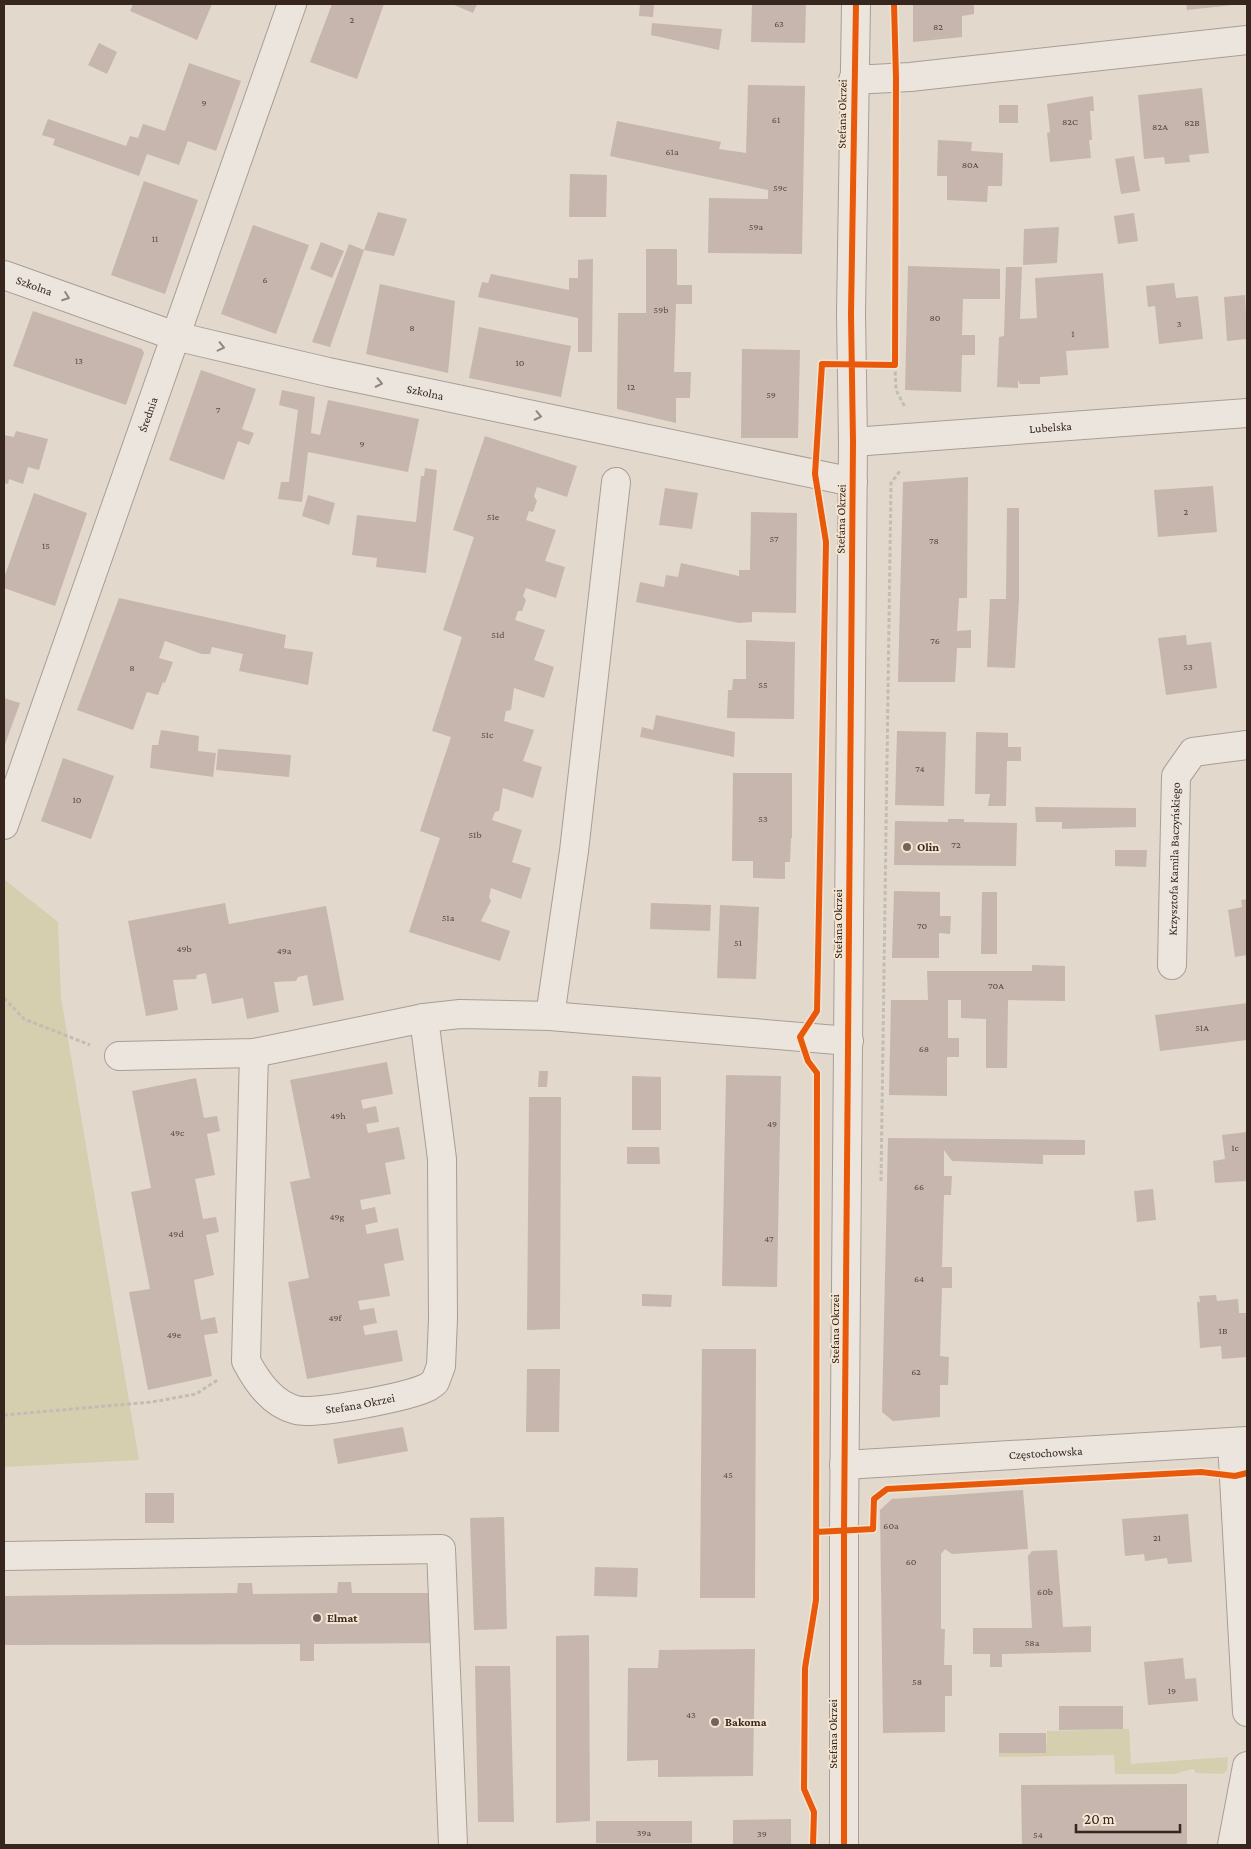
<svg xmlns="http://www.w3.org/2000/svg" width="1251" height="1849" font-family="'Crimson Pro',serif">
	<style>
		.green { fill: #d5cfaf }
		.building { fill: #c6b6ad }
		.lines { fill: none; stroke-linecap: round; stroke-linejoin: round }
		.minor-casing { stroke: #a89e96; stroke-width: 30 }
		.path { stroke: #c3bcb5; stroke-width: 3; stroke-dasharray: 4 2.5; stroke-linecap: butt }
		.minor { stroke: #ebe5de; stroke-width: 28 }
		.cycleway-casing { stroke: #f4e5d2; stroke-width: 9 }
		.cycleway { stroke: #e8590c; stroke-width: 6 }
		.oneway { stroke: #90867e }
		.poi-dot { fill: #73645b; stroke: #f4e5d2; stroke-width: 2 }
		.labels { text-anchor: middle; stroke-width: 4; stroke-linejoin: round; paint-order: stroke }
		.number-label { font-size: 10px; fill: #5a4a42 }
		.street-label { font-size: 12px; fill: #36261e; stroke: #f4e5d2 }
		.poi-label { font-size: 12px; font-weight: bold; fill: #36261e; stroke: #f4e5d2; text-anchor: start }
	</style>
	<rect width="100%" height="100%" fill="#e3d8cc"/>
	<path class="green" d="M4,879L58,922L61,997L139,1460L4,1467Z
		M1129,1729L1131,1764L1228,1757L1227,1771L1222,1774L1196,1773L1193,1769L1174,1774H1115L1114,1755L999,1757V1753H1046L1047,1731Z"/>
	<path class="building" d="M133,4H212L197,40L130,11Z
		M332,4H384L357,79L310,62Z
		M452,4H477L473,13Z
		M640,4H654L653,17L639,16Z
		M752,4H806L805,43L751,42Z
		M913,4H974V14L962,16V37L913,42Z
		M1186,4H1233V5L1187,10Z
		M652,23L722,29L719,50L651,35Z
		M99,43L117,52L107,74L88,65Z
		M189,63L241,81L216,151L188,141L179,165L147,154L139,176L53,145L55,139L42,135L48,119L126,146L130,136L138,138L143,124L165,131Z
		M748,85L805,86L802,254L708,253L709,198L768,199V190L610,156L617,121L721,142L719,149L746,153Z
		M1202,88L1209,153L1189,155L1190,162L1165,164L1164,157L1144,159L1138,95Z
		M1093,96L1094,111H1090L1092,140H1089L1091,158L1050,162L1047,133L1050,132L1047,104Z
		M999,105H1018V123H999Z
		M938,140L972,142L971,151L1003,153L1002,186H988L987,202L947,200V176H937Z
		M1134,156L1140,191L1121,194L1115,159Z
		M570,174L607,175L606,217H569Z
		M144,181L198,200L165,294L111,275Z
		M378,212L407,219L394,256L364,250L330,347L312,342L349,244L364,250Z
		M1134,213L1138,241L1118,244L1114,216Z
		M253,225L309,245L276,334L221,314Z
		M1059,227L1057,263L1023,265L1024,229Z
		M321,242L344,251L332,278L310,269Z
		M646,249H677V285H692V304H676L674,372H691L690,398H676V423L617,409L618,313H646Z
		M593,259L592,352H578V318L478,297L482,282L488,283L491,274L569,290V278H578V260Z
		M908,266L1000,269V299H963L962,335H975V355H962L961,392L905,390Z
		M1006,267H1022L1020,319L1037,318L1035,278L1103,273L1109,348L1066,351L1068,375L1040,377V384H1020L1018,380V388L997,387L999,337L1004,336Z
		M1174,283L1176,298L1198,296L1203,339L1159,344L1155,306L1148,307L1146,286Z
		M380,284L455,301L448,373L366,354Z
		M1245,295L1247,339L1227,341L1224,297Z
		M33,311L142,349L144,353L126,405L13,366Z
		M479,327L571,346L561,397L469,378Z
		M742,349L800,350L798,438H741Z
		M201,370L256,389L242,429L254,433L249,445L238,441L224,480L169,460Z
		M282,390L315,397L311,433L320,435L328,400L419,419L408,472L308,452L302,502L278,499L281,482H289L298,410L279,405Z
		M16,431L48,439L39,470L28,467L23,484L9,479L8,484L4,483V435L14,437Z
		M485,436L577,466L567,497L537,487L534,496L537,501L533,512L529,511L526,520L556,530L545,561L565,567L556,598L526,588L523,596L526,600L522,611H518L515,620L545,630L534,660L554,667L544,698L514,688L511,710L506,711L504,721L534,730L523,761L542,767L533,798L503,788L499,811L495,812L492,820L522,830L512,862L531,868L521,899L491,888L489,897L491,901L481,921L510,931L500,961L409,932L440,838L420,831L451,737L432,731L462,637L443,630L474,537L453,530Z
		M425,468L437,470L426,573L376,567L377,558L352,555L357,515L416,522L421,476H424Z
		M968,477L967,598H959L957,631L971,630V648H957L955,682H898L903,482Z
		M1213,486L1217,532L1158,537L1154,490Z
		M665,488L698,493L692,529L659,525Z
		M34,493L87,513L55,606L4,588V578Z
		M308,495L335,503L329,525L302,516Z
		M1007,508H1019V599L1015,668L987,667L990,599H1006Z
		M751,512L797,513L796,613L752,612V622L739,623L636,602L640,582L664,587L666,575L678,577L681,563L739,576V570H750Z
		M119,598L286,635L284,648L313,652L308,685L239,671L243,654L212,647L210,654H202L165,641L159,658L173,662L165,683L163,682L158,695L147,692L133,730L77,710Z
		M1186,635L1187,645L1211,642L1217,688L1166,695L1158,638Z
		M746,640L795,642L794,719L727,718L728,690H732L733,679H746Z
		M4,698L20,703L4,747Z
		M656,715L735,732L734,757L640,737L642,727L653,730Z
		M161,730L199,736L198,751L216,753L213,777L150,768L152,745H158Z
		M897,731L946,732L944,806L895,805Z
		M976,732L1008,733V747H1021V761H1007L1006,806H988L990,794H975Z
		M218,749L291,755L289,777L216,770Z
		M63,758L114,776L91,839L41,821Z
		M733,773H792V838H791L790,862H785V879L753,878V861H732Z
		M1035,807L1136,808V827L1062,829V822H1036Z
		M948,819H964V822L1017,823L1016,866L894,865L895,821L948,822Z
		M1115,850H1147L1146,867L1115,866Z
		M894,891L940,892V916H951L950,934L939,933V958H892Z
		M982,892H997V954H981Z
		M1247,899V955L1235,957L1228,910L1242,907L1241,900Z
		M225,903L229,924L326,906L344,1000L313,1006L307,975L298,977L296,981L274,982L279,1012L247,1019L243,998L212,1004L206,973L197,975L196,979L173,980L178,1010L146,1016L128,921Z
		M651,903L711,905L710,931L650,929Z
		M720,905L759,907L756,979L717,978Z
		M1032,965L1065,966V1001L1008,1000L1007,1068H986V1019L961,1018V1000H948V1038H959V1057H947V1096L889,1095L891,1000H928L927,971H1032Z
		M1247,1003V1040L1160,1051L1155,1015Z
		M387,1062L393,1094L361,1100L363,1109L376,1106L379,1122L366,1124L368,1133L399,1127L405,1159L385,1163L391,1194L360,1200L362,1210L375,1207L378,1222L365,1225L367,1234L398,1228L404,1260L384,1264L390,1296L358,1301L360,1310L374,1308L377,1323L363,1326L365,1335L397,1330L403,1361L307,1379L288,1282L309,1278L290,1182L310,1178L290,1080Z
		M539,1071H548L547,1087H538Z
		M726,1075L781,1076L777,1287L722,1286Z
		M632,1076L661,1077V1130H632Z
		M196,1078L204,1118L217,1116L220,1131L207,1134L215,1175L195,1179L203,1219L216,1217L219,1232L206,1235L214,1275L194,1280L201,1320L215,1317L218,1333L204,1335L212,1376L148,1390L129,1292L150,1289L131,1192L151,1188L132,1091Z
		M529,1097H561L560,1329L527,1330Z
		M1247,1132V1181L1215,1183L1213,1161L1225,1159L1222,1135Z
		M888,1138L1085,1140V1155H1043V1164L952,1161L944,1150V1176H952L951,1195H944L942,1267H952V1288H942L940,1356L949,1357L948,1385H940V1417L893,1421L882,1412Z
		M627,1147H659L660,1164H627Z
		M1153,1189L1156,1220L1137,1222L1134,1191Z
		M642,1294L672,1295L671,1307L642,1306Z
		M1216,1295L1217,1301L1238,1299L1239,1313H1247V1357L1222,1359L1221,1346L1200,1348L1197,1302H1200L1199,1296Z
		M702,1349H756L755,1598H700Z
		M527,1369H560L559,1432H526Z
		M403,1427L408,1451L338,1464L333,1439Z
		M1023,1490L1028,1549L952,1554L945,1549L941,1554V1629H945L944,1665H952V1696H945V1732L883,1733L880,1510L892,1499Z
		M145,1493H174V1523H145Z
		M1188,1514L1192,1562L1168,1564L1167,1558L1145,1561L1144,1554L1125,1556L1122,1519Z
		M504,1517L507,1629L474,1630L470,1518Z
		M1057,1550L1063,1627L1091,1626V1652L1002,1654V1667H990V1654H973V1628H1032L1028,1556L1032,1551Z
		M595,1567L638,1568L637,1597L594,1596Z
		M338,1582H351L352,1593H437L436,1643L314,1644V1661H300V1644L4,1645V1596L237,1593L238,1583H252L253,1594L337,1593Z
		M589,1635L590,1821L556,1823V1636Z
		M755,1649L753,1776L658,1777V1760L627,1761L628,1668H658L659,1650Z
		M1183,1658L1185,1679L1196,1678L1198,1701L1148,1705L1144,1662Z
		M475,1666H510L514,1822H478Z
		M1059,1706H1123V1729L1059,1730Z
		M999,1733H1046V1753H999Z
		M1187,1784V1845H1022L1021,1785Z
		M791,1819V1845H733V1820Z
		M596,1821H692V1843H596Z"/>
	<g class="lines">
		<defs>
			<g id="minor">
				<path d="M853,80L910,77L1247,40"/>
				<path id="s1" d="M4,275L175,336L328,372L853,482"/>
				<path id="s2" d="M853,442L1247,413"/>
				<path id="s3" d="M4,825L292,4"/>
				<path id="s4" d="M1172,965L1176,776L1193,752L1247,745"/>
				<path d="M550,1016L574,851L616,482"/>
				<path id="s5" d="M254,1053L246,1361C257,1382 272,1404 296,1410C316,1415 408,1397 428,1387L435,1382L441,1366L443,1319L442,1159L424,1018"/>
				<path d="M119,1056L254,1053L424,1018L460,1014L550,1016L849,1041"/>
				<path d="M1232,1442L1247,1712"/>
				<path id="s6" d="M844,1465L1247,1441"/>
				<path d="M4,1556L441,1549L453,1845"/>
				<path d="M844,1845V1531L853,442L851,314L856,4"/>
				<path d="M1232,1845L1247,1766"/>
			</g>
		</defs>
		<use href="#minor" class="minor-casing"/>
		<path class="path" d="M895,365L896,390L905,407
			M4,998L24,1019L90,1045
			M881,1181L891,483L900,471
			M4,1415L152,1402L196,1394L219,1379"/>
		<use href="#minor" class="minor"/>
		<defs>
			<path id="cycleway" d="M816,1532L873,1529L874,1499L887,1489L1201,1472L1235,1476L1247,1473
				M813,1845L814,1812L804,1789L805,1668L816,1600L817,1073L808,1061L800,1037L817,1011L826,542L815,474L822,364L895,365L896,78L894,4
				M844,1845V1531L853,442L851,314L856,4"/>
		</defs>
		<use href="#cycleway" class="cycleway-casing"/>
		<use href="#cycleway" class="cycleway"/>
	</g>
	<defs><path id="oneway-chevron" d="M-2-3.5L2.5 0L-2 3.5" fill="none" stroke-width="1.6" stroke-linecap="round" stroke-linejoin="round" transform="scale(1.25)"/></defs>
	<g class="oneway">
		<use href="#oneway-chevron" transform="translate(66 297) rotate(20)"/>
		<use href="#oneway-chevron" transform="translate(221 347) rotate(13)"/>
		<use href="#oneway-chevron" transform="translate(379 383) rotate(12)"/>
		<use href="#oneway-chevron" transform="translate(538 416) rotate(12)"/>
	</g>
	<g class="poi-dot">
		<circle cx="907" cy="847" r="5"/>
		<circle cx="317" cy="1618" r="5"/>
		<circle cx="715" cy="1722" r="5"/>
	</g>
	<g class="labels">
		<g class="number-label">
			<text x="352" y="23">2</text>
			<text x="779" y="27">63</text>
			<text x="938" y="30">82</text>
			<text x="204" y="106">9</text>
			<text x="776" y="123">61</text>
			<text x="1070" y="125">82C</text>
			<text x="1192" y="126">82B</text>
			<text x="1160" y="130">82A</text>
			<text x="672" y="155">61a</text>
			<text x="970" y="168">80A</text>
			<text x="780" y="191">59c</text>
			<text x="756" y="230">59a</text>
			<text x="155" y="242">11</text>
			<text x="265" y="283">6</text>
			<text x="661" y="313">59b</text>
			<text x="935" y="321">80</text>
			<text x="1179" y="327">3</text>
			<text x="412" y="331">8</text>
			<text x="1073" y="337">1</text>
			<text x="79" y="364">13</text>
			<text x="520" y="366">10</text>
			<text x="631" y="390">12</text>
			<text x="771" y="398">59</text>
			<text x="218" y="413">7</text>
			<text x="362" y="447">9</text>
			<text x="1186" y="515">2</text>
			<text x="493" y="520">51e</text>
			<text x="774" y="542">57</text>
			<text x="934" y="544">78</text>
			<text x="46" y="549">15</text>
			<text x="498" y="638">51d</text>
			<text x="935" y="644">76</text>
			<text x="1188" y="670">53</text>
			<text x="132" y="671">8</text>
			<text x="763" y="688">55</text>
			<text x="487" y="738">51c</text>
			<text x="920" y="772">74</text>
			<text x="77" y="803">10</text>
			<text x="763" y="822">53</text>
			<text x="475" y="838">51b</text>
			<text x="956" y="848">72</text>
			<text x="448" y="921">51a</text>
			<text x="922" y="929">70</text>
			<text x="738" y="946">51</text>
			<text x="184" y="952">49b</text>
			<text x="284" y="954">49a</text>
			<text x="996" y="989">70A</text>
			<text x="1202" y="1031">51A</text>
			<text x="924" y="1052">68</text>
			<text x="338" y="1119">49h</text>
			<text x="772" y="1127">49</text>
			<text x="177" y="1136">49c</text>
			<text x="1235" y="1151">1c</text>
			<text x="919" y="1190">66</text>
			<text x="337" y="1220">49g</text>
			<text x="176" y="1237">49d</text>
			<text x="769" y="1242">47</text>
			<text x="919" y="1282">64</text>
			<text x="335" y="1321">49f</text>
			<text x="1223" y="1334">1B</text>
			<text x="174" y="1338">49e</text>
			<text x="916" y="1375">62</text>
			<text x="728" y="1478">45</text>
			<text x="891" y="1529">60a</text>
			<text x="1157" y="1541">21</text>
			<text x="911" y="1565">60</text>
			<text x="1045" y="1595">60b</text>
			<text x="1032" y="1646">58a</text>
			<text x="917" y="1685">58</text>
			<text x="1172" y="1694">19</text>
			<text x="691" y="1718">43</text>
			<text x="644" y="1836">39a</text>
			<text x="762" y="1837">39</text>
			<text x="1038" y="1838">54</text>
		</g>
		<g class="street-label">
			<text transform="translate(842 114) rotate(-89)" y="4">Stefana Okrzei</text>
			<text dy="4" stroke="none"><textPath href="#s1" startOffset="32">Szkolna</textPath></text>
			<text dy="4" stroke="none"><textPath href="#s1" startOffset="438">Szkolna</textPath></text>
			<text dy="4" stroke="none"><textPath href="#s3" startOffset="435">Średnia</textPath></text>
			<text dy="4" stroke="none"><textPath href="#s2" startOffset="198">Lubelska</textPath></text>
			<text transform="translate(841 519) rotate(-89)" y="4">Stefana Okrzei</text>
			<text dy="4" stroke="none"><textPath href="#s4" startOffset="106">Krzysztofa Kamila Baczyńskiego</textPath></text>
			<text transform="translate(838 924) rotate(-90)" y="4">Stefana Okrzei</text>
			<text transform="translate(835 1329) rotate(-90)" y="4">Stefana Okrzei</text>
			<text dy="4" stroke="none"><textPath href="#s5" startOffset="445">Stefana Okrzei</textPath></text>
			<text dy="4" stroke="none"><textPath href="#s6" startOffset="202">Częstochowska</textPath></text>
			<text transform="translate(833 1734) rotate(-90)" y="4">Stefana Okrzei</text>
		</g>
		<g class="poi-label">
			<text x="917" y="851">Olin</text>
			<text x="327" y="1622">Elmat</text>
			<text x="725" y="1726">Bakoma</text>
		</g>
	</g>
	<rect width="1251" height="1849" fill="none" stroke="#36261e" stroke-width="10"/>
	<path d="M1076 1824v8h104v-8" fill="none" stroke="#36261e" stroke-width="2.5"/>
	<text x="1084" y="1824" font-size="15" fill="#36261e" stroke="#f4e5d2" stroke-width="4" paint-order="stroke">20 m</text>
</svg>
